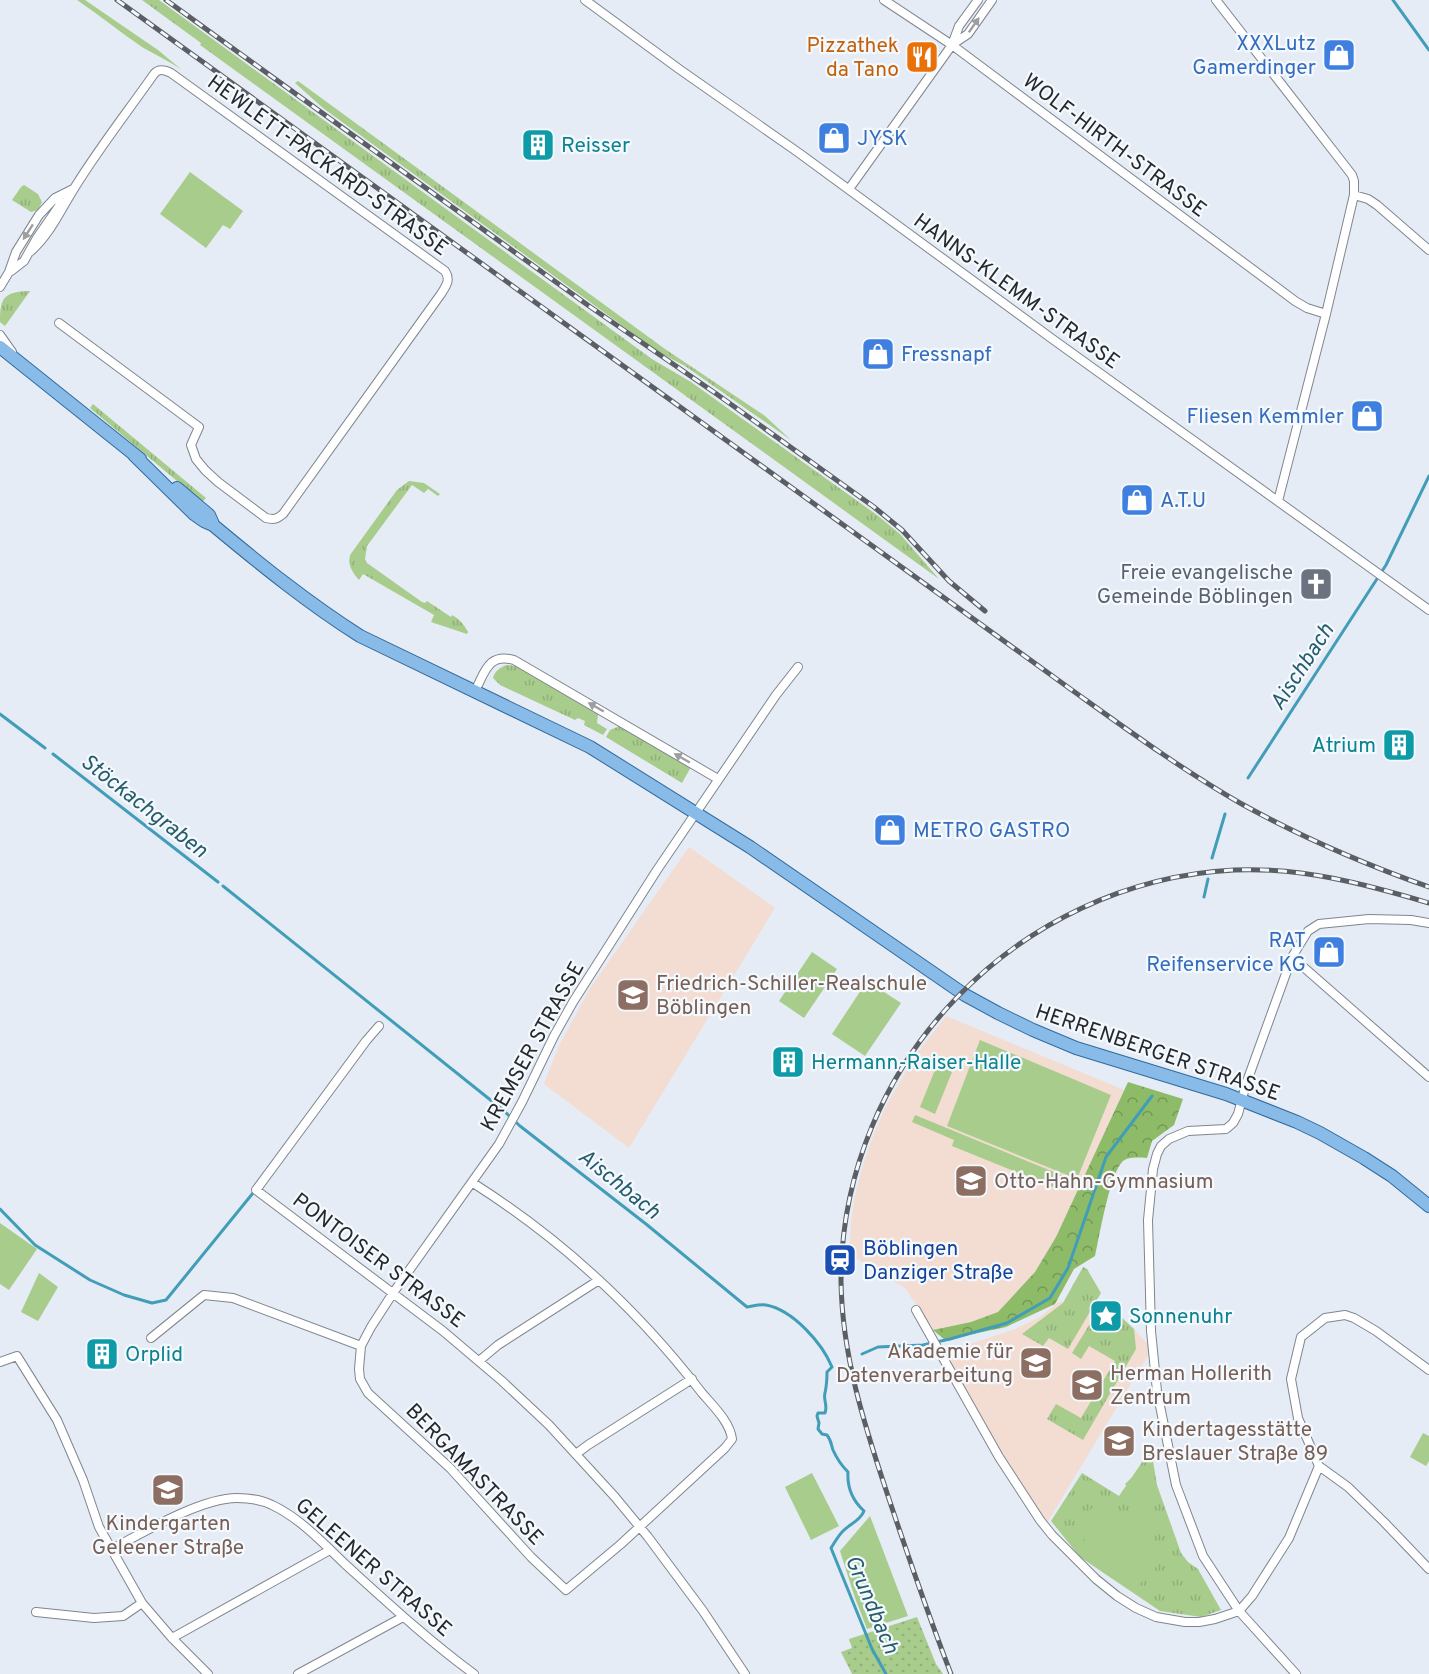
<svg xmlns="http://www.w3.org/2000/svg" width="1429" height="1674" font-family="Overpass,sans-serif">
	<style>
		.education { fill: #f3dcd1 }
		.grass { fill: url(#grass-tufts) }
		.forest { fill: url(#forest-crowns) }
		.park { fill: #a8cc8c }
		.garden { fill: url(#garden-dots) }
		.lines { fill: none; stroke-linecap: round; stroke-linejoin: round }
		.stream { stroke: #419db8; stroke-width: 3 }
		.minor-casing { stroke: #7f868e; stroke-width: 10 }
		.primary-casing { stroke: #326a9c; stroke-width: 14 }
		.minor { stroke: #fff; stroke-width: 8 }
		.primary { stroke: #88bbe8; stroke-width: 12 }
		.rail-casing { stroke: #5b5e64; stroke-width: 5 }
		.rail { stroke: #f4f9fe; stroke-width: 3; stroke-dasharray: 9; stroke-linecap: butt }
		.oneway { fill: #9d9ea0 }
		.labels { text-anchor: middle; stroke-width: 4.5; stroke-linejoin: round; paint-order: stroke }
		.shop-label { font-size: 21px; fill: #366cbe; stroke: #f4f9fe; text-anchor: start }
		.food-label { font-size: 21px; fill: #c56008; stroke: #f4f9fe; text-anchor: end }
		.culture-label { font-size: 21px; fill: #0d838f; stroke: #f4f9fe; text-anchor: start }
		.street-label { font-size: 21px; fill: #26282c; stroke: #f4f9fe }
		.worship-label { font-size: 21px; fill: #5b616d; stroke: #f4f9fe; text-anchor: end }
		.education-label { font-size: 21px; fill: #785e54; stroke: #f4f9fe; text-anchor: start }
		.transit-label { font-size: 21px; fill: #164399; stroke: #f4f9fe; text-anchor: start }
		.water-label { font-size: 22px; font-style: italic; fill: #275c6c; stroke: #f4f9fe }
	</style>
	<defs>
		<pattern id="grass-tufts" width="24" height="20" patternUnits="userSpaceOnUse" patternTransform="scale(1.5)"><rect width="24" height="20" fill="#a8cc8c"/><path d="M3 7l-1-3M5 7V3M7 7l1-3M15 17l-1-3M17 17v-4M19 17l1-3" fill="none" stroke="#90af79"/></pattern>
		<pattern id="forest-crowns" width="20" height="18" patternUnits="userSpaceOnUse" patternTransform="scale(1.5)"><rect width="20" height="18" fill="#8ebb67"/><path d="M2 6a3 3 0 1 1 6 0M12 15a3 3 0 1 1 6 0" fill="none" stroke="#749855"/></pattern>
		<pattern id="garden-dots" width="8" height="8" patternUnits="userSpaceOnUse" patternTransform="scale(1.5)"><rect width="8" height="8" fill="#a8cc8c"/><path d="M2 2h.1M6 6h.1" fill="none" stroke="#90af79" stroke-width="1.8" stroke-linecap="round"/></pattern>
	</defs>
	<rect width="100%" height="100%" fill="#e5ecf5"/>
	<path class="education" d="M689,847L775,908L629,1148L544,1084L558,1048L589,990Z
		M946,1016L1124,1090L1056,1237L1035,1272L998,1312L971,1322L933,1330L905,1288L849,1254L851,1223L855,1196L863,1165L874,1134L885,1108L914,1057Z
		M1089,1301L1102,1304L1118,1314L1134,1329L1152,1349L1045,1526L940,1354L1015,1329L1040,1317L1058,1302Z"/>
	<path class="grass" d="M77,0H85L158,50L182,70C169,61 156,55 142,47C120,32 99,15 77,0Z
		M142,0H159L652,359L691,382L877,515L900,534L939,579L200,45L201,43Z
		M298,81L665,349L765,416L791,440L685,366L660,353L323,108L295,83Z
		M24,185L38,194L42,202L38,210L31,212L12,200L21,187Z
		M30,291L5,326L0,322C0,297 4,292 30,291Z
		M93,404L206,498L202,502L90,408Z
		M409,481L424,483L440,494L438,496L428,489L424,493L412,485L367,546L365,559L367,563L422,602L425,603L427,601L451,617L452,615C459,619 464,624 468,632L467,634L431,622L434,615L363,574L359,580C352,572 348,566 350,555L397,490Z
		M507,665L516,666L598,714L597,723L607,729L603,735L584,725L585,721L578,718L575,720L500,685L493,678C495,671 500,667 507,665Z
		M620,726L691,767L682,783L606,737L610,730Z
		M1083,1267L1087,1269L1101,1293L1068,1349L1049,1338L1043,1346L1022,1334L1063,1303Z
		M1102,1304L1118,1314L1134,1329L1136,1349L1083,1440L1047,1419L1056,1404L1081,1418L1115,1361L1089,1346L1081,1359L1072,1353Z
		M1151,1449L1157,1485L1181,1553L1188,1562L1198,1569L1221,1610L1201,1617L1160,1611L1080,1557L1051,1521L1082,1473L1119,1496Z"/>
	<path class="forest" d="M1128,1082L1183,1099L1174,1125L1152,1141L1147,1158C1140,1158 1129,1156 1123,1161C1110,1172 1099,1238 1095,1256L1074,1269L1055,1304L1006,1327L945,1340L933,1330L971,1322L998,1312L1035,1272L1056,1237Z"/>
	<path class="park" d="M190,172L243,211L230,229L223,225L206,248L160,214Z
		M812,952L837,969L804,1018L779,1001Z
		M867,981L901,1003L865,1056L832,1034Z
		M980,1040L1111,1095L1077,1179L947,1126Z
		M937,1065L952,1072L935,1114L920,1107Z
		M915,1115L1076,1181L1074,1188L1056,1180L1053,1187L952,1146L954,1140L912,1122Z
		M0,1223L37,1249L9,1290L0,1284Z
		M39,1273L58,1287L38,1321L21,1312Z
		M1423,1433L1429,1436V1461L1426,1466L1410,1457Z
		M1142,1468L1150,1487L1147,1506L1155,1538L1149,1540L1166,1556L1136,1588L1073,1529L1102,1497L1135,1527V1510L1127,1501L1134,1494L1125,1484Z
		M812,1473L839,1526L811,1540L785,1487Z
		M870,1516L908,1616L867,1629L855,1598L840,1551Z"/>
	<path class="garden" d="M917,1617L936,1664L943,1674H852L841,1652L852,1648L849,1639Z"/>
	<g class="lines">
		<path class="stream" d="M1393,0L1429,50
			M0,714L45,748
			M53,754L218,882
			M1248,778L1386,565L1429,476
			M1212,858L1225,814
			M223,886L503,1110L520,1126L646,1224L747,1307C753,1306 760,1304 766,1305C793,1310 822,1343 832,1367L827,1372C827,1382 827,1384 825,1393C823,1400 828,1405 825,1413H818L817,1416L819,1423L818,1429L822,1434L827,1435C831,1440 831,1444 833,1450C837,1459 841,1465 848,1472C847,1488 853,1501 864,1511C860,1521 850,1524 843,1531C838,1536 835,1542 831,1548L872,1649L886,1674
			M1204,897L1208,879
			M0,1209L35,1245L90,1280L124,1295L152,1303L166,1300L253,1193
			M862,1354L878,1347L923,1345L950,1339L1007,1323L1050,1298L1068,1268L1106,1157L1152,1096"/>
		<defs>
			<path id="minor" d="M585,0L679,69L799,153L1051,338L1429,610
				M884,0L952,45L1295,301L1307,308L1326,314
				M1216,0L1352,175L1354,181V195L1368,199L1377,205L1429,250
				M953,44L968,34L992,0
				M849,189L952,45L959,26L978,0
				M31,251C51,233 61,209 75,187C99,148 128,111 154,74C159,68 165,70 171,73L445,271C451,280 446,286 441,294L283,514C277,519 274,520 266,518L218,482L205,470L196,459L191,445L199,427L59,323
				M11,271L24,261L37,238L59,206L60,201
				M0,287L9,272L16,252L39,215L55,198L73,189
				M0,335L12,352
				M1278,501L1326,314L1354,195
				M475,691C485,672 488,653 514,660L718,779
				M1292,957L1429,1077
				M379,1026L366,1041L256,1190L443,1331L502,1381L549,1425L615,1497L648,1537L703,1611L745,1674
				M473,1183C561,1239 638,1310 702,1393C713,1406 730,1422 732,1439L725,1448L621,1544L566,1590L531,1557L450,1468L368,1393L360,1379L359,1369L361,1346L371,1327L393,1293L499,1144L522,1102L554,1036L573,1002L657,870L776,695L798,667
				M916,1310L999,1457L1040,1520L1052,1535L1096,1579L1117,1596L1136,1608L1156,1617L1185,1622H1199L1215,1619L1239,1611L1252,1596L1289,1538L1319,1466L1298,1418L1291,1379L1301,1337L1325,1318L1345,1315L1354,1318L1376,1331L1429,1370
				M151,1338L204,1295L233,1298L361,1346
				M479,1361L498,1345L599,1280
				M0,1362L17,1356L57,1420L83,1480L99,1527L142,1603L172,1638L208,1674
				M576,1454L588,1445L692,1379
				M1319,1466L1348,1487L1384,1522L1429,1569
				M112,1549C144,1532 201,1498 237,1498C249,1498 262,1500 272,1505C300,1518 324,1544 346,1565C388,1603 429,1641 474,1674
				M36,1612L94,1618L123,1616L142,1603
				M172,1638L330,1550
				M298,1674L403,1617
				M1296,1674L1239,1611L1203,1556L1176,1485L1157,1391L1151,1331L1148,1220L1153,1169L1157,1154L1161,1146L1169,1139L1188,1131L1226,1129L1233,1123L1238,1114L1246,1084L1292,957L1308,931L1319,924L1369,919L1411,920L1429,923"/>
			<path id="primary" d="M0,347L140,459
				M134,455L194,514L204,521L213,525C261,565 308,603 360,636L590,747L750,847L965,995L998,1013L1033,1030L1076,1048L1226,1094L1297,1122L1320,1133L1364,1158L1392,1176L1429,1206
				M177,488L209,515L213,524"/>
		</defs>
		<use href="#minor" class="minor-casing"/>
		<use href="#primary" class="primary-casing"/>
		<use href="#minor" class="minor"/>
		<use href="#primary" class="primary"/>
		<defs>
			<path id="rail" d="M117,0L1069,688C1125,728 1181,769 1240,803C1301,837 1364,864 1429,887
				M166,0L589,306L718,395L874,507L902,530L949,581L985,611
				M951,1674C928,1614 907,1553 887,1493C864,1424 842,1355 841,1281C841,1063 1018,881 1234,870C1302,867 1365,884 1429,903"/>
		</defs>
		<use href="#rail" class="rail-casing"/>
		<use href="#rail" class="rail"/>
	</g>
	<defs><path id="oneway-solid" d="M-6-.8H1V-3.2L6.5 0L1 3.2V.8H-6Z" transform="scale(1.5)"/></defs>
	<g class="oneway">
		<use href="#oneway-solid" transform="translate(974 25) rotate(-55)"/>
		<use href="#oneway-solid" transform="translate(28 232) rotate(123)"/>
		<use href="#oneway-solid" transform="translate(596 707) rotate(-150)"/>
		<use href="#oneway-solid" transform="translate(682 758) rotate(-150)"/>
	</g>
	<defs>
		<symbol id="shop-square" viewBox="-11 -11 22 22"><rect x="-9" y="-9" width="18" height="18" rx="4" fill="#3f7fe0" stroke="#f4f9fe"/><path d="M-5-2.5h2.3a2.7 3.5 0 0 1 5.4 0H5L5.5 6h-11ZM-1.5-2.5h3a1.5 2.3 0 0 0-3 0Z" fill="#fff"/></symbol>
		<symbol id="restaurant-square" viewBox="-11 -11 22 22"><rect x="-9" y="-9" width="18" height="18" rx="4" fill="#e8710a" stroke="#f4f9fe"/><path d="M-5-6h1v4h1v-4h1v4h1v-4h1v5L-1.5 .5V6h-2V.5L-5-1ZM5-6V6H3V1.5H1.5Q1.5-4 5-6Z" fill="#fff"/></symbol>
		<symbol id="building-square" viewBox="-11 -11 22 22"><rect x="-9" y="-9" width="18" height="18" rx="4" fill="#0f9aa8" stroke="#f4f9fe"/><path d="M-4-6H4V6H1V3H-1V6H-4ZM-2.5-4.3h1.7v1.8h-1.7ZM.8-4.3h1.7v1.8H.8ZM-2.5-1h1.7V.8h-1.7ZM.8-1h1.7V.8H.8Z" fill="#fff"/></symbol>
		<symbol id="church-square" viewBox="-11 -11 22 22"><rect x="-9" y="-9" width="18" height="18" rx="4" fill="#6b7280" stroke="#f4f9fe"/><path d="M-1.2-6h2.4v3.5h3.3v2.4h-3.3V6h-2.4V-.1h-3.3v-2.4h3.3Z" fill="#fff"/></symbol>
		<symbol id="school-square" viewBox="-11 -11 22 22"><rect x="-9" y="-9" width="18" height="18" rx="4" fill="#8d6e63" stroke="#f4f9fe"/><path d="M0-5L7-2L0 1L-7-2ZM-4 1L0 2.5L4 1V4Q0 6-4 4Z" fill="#fff"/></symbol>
		<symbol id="station-square" viewBox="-11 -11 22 22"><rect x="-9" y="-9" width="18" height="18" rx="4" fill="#1a4fb4" stroke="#f4f9fe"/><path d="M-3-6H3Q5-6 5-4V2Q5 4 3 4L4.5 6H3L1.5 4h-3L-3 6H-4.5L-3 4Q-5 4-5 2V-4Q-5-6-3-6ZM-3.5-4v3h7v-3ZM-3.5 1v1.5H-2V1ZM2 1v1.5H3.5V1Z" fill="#fff"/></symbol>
		<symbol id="sight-square" viewBox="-11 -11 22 22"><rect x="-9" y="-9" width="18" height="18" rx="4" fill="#0f9aa8" stroke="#f4f9fe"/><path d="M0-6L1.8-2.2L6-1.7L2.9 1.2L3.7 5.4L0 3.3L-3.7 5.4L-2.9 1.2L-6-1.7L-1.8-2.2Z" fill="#fff"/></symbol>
		<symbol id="university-square" viewBox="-11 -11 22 22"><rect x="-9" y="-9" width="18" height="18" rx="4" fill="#8d6e63" stroke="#f4f9fe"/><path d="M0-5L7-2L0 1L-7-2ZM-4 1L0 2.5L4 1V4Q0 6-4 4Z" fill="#fff"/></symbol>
	</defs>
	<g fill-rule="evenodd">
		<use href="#shop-square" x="1320" y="36" width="38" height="38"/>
		<use href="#restaurant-square" x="903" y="38" width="38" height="38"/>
		<use href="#shop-square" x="815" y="119" width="38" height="38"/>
		<use href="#building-square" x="519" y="126" width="38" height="38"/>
		<use href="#shop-square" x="859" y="335" width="38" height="38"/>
		<use href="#shop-square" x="1348" y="397" width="38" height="38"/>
		<use href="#shop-square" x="1118" y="481" width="38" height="38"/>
		<use href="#church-square" x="1297" y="565" width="38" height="38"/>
		<use href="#building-square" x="1380" y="726" width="38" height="38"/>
		<use href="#shop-square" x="871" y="811" width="38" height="38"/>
		<use href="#shop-square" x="1310" y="933" width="38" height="38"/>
		<use href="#school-square" x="614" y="976" width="38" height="38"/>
		<use href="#building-square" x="769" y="1043" width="38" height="38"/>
		<use href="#school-square" x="952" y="1162" width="38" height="38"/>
		<use href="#station-square" x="821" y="1241" width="38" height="38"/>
		<use href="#sight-square" x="1087" y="1297" width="38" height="38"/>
		<use href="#building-square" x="83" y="1335" width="38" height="38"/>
		<use href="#school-square" x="1017" y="1344" width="38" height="38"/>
		<use href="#university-square" x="1068" y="1366" width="38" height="38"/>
		<use href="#school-square" x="1100" y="1422" width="38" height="38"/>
		<use href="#school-square" x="149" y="1471" width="38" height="38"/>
	</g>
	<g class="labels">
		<g class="shop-label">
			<text x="1316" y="50" text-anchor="end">XXXLutz<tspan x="1316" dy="24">Gamerdinger</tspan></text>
			<text x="857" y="145">JYSK</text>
			<text x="901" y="361">Fressnapf</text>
			<text x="1344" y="423" text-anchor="end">Fliesen Kemmler</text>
			<text x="1160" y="507">A.T.U</text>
			<text x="913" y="837">METRO GASTRO</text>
			<text x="1306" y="947" text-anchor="end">RAT<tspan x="1306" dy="24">Reifenservice KG</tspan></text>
		</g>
		<g class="food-label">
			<text x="899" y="52">Pizzathek<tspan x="899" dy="24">da Tano</tspan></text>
		</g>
		<g class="culture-label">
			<text x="561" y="152">Reisser</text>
			<text x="1376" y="752" text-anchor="end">Atrium</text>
			<text x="811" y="1069">Hermann-Raiser-Halle</text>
			<text x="1129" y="1323">Sonnenuhr</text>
			<text x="125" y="1361">Orplid</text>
		</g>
		<g class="street-label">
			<text transform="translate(1115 145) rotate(37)" y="7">WOLF-HIRTH-STRASSE</text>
			<text transform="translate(328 165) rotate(36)" y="7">HEWLETT-PACKARD-STRASSE</text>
			<text transform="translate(1017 291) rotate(36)" y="7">HANNS-KLEMM-STRASSE</text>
			<text transform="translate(532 1046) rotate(-61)" y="7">KREMSER STRASSE</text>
			<text transform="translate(1158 1052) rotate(19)" y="7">HERRENBERGER STRASSE</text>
			<text transform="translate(379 1260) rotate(37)" y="7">PONTOISER STRASSE</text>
			<text transform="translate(475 1474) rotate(46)" y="7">BERGAMASTRASSE</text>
			<text transform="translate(374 1567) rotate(41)" y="7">GELEENER STRASSE</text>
		</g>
		<g class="worship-label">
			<text x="1293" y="579">Freie evangelische<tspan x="1293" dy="24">Gemeinde Böblingen</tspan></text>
		</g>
		<g class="education-label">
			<text x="656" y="990">Friedrich-Schiller-Realschule<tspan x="656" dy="24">Böblingen</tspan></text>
			<text x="994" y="1188">Otto-Hahn-Gymnasium</text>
			<text x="1013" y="1358" text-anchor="end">Akademie für<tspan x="1013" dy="24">Datenverarbeitung</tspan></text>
			<text x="1110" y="1380">Herman Hollerith<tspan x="1110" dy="24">Zentrum</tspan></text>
			<text x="1142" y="1436">Kindertagesstätte<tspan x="1142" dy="24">Breslauer Straße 89</tspan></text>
			<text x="168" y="1530" text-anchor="middle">Kindergarten<tspan x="168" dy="24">Geleener Straße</tspan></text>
		</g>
		<g class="transit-label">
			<text x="863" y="1255">Böblingen<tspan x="863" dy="24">Danziger Straße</tspan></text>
		</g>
		<g class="water-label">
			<text transform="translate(1301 666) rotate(-57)" y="8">Aischbach</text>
			<text transform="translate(145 805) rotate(38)" y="8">Stöckachgraben</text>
			<text transform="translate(620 1183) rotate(39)" y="8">Aischbach</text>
			<text transform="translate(873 1604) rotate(67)" y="8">Grundbach</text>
		</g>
	</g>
</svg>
